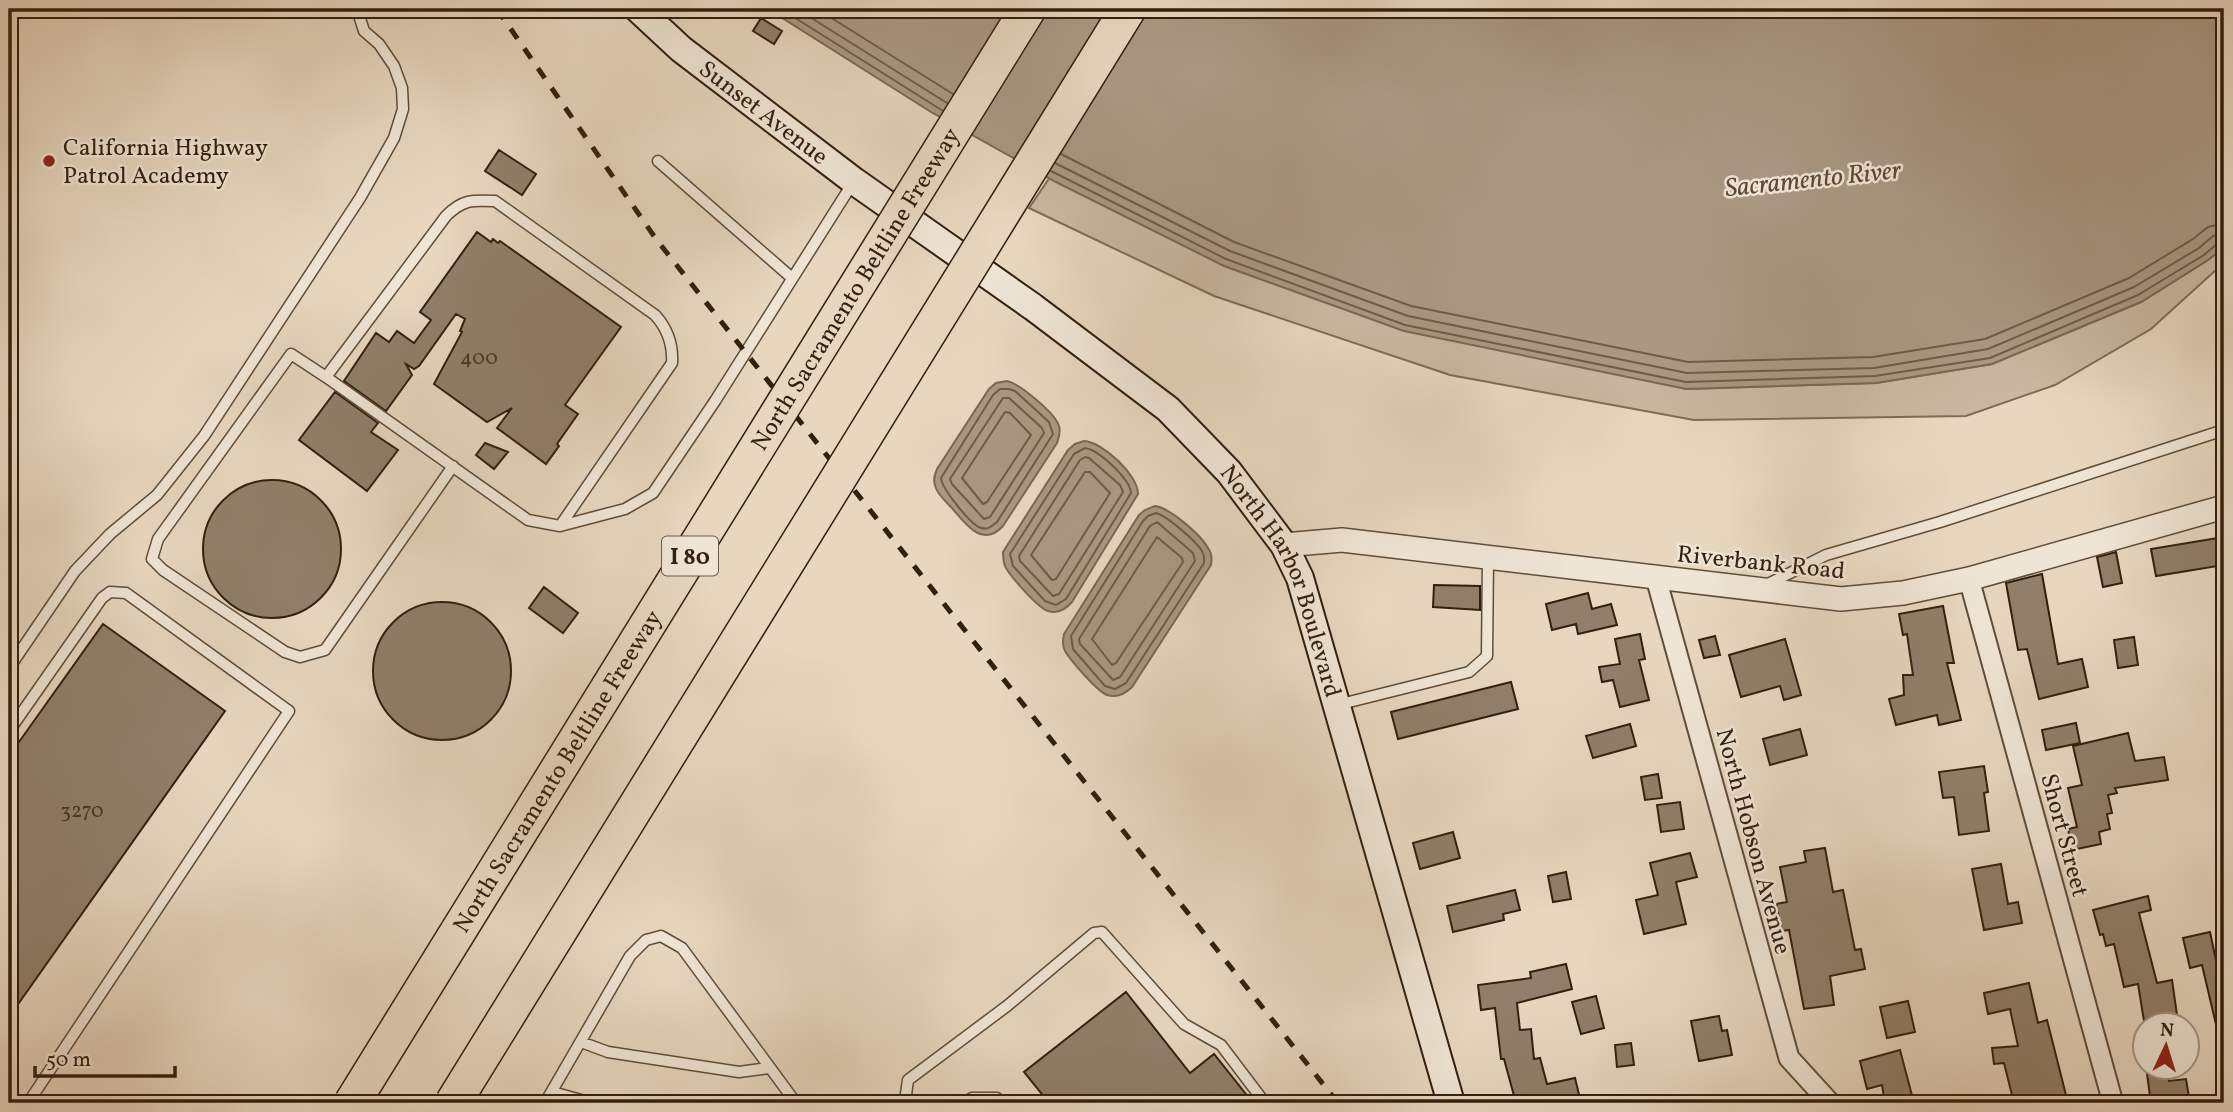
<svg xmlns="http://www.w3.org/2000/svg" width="2233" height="1112" font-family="Vollkorn,serif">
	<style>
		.green { fill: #c8b8a1; stroke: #7d6c58; stroke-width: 2 }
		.water { fill: #a99883; stroke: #796854; stroke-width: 2 }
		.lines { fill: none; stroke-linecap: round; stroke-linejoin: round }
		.shore { stroke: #6e5c48; stroke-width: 2 }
		.building { fill: #907f6a; stroke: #321f0e; stroke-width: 2 }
		.service-casing { stroke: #5f4d3a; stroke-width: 13 }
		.minor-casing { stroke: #5f4d3a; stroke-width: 23 }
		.tertiary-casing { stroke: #5f4d3a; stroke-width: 26 }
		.secondary-casing { stroke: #321f0e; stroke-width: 30 }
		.service { stroke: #efe5d5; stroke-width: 10 }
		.minor { stroke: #efe5d5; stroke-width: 19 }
		.tertiary { stroke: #efe5d5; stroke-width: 23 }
		.secondary { stroke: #efe5d5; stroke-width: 26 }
		.rail { stroke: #321f0e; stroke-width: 5; stroke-dasharray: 12 12; stroke-linecap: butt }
		.motorway-bridge-casing { stroke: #321f0e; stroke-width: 38; stroke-linecap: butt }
		.motorway-bridge { stroke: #e7d7bf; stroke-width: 35 }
		.poi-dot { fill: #8f2418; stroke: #efe5d5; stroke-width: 2.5 }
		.labels { text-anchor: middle; stroke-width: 5; stroke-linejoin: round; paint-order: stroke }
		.number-label { font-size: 21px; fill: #4a3725 }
		.shield { fill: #efe5d5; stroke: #6b5a4a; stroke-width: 2 }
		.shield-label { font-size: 23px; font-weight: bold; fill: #321f0e }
		.street-label { font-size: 24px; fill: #321f0e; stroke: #efe5d5 }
		.poi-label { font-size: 24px; fill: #321f0e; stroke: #efe5d5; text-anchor: start }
		.water-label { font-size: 26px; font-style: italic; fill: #5c4937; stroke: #efe5d5 }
	</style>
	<rect width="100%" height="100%" fill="#e7d7bf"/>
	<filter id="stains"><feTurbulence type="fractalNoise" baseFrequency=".00286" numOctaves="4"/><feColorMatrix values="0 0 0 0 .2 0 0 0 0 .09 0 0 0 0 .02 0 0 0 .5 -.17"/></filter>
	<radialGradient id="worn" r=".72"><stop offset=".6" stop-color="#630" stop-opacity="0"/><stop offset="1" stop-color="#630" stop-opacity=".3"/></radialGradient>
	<path class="green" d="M1061,161L1686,389L1876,383L1992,364L2141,302L2208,260L2224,247V281L2217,269L2151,329L2055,385L1966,416L1694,420L1450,375L1214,296L1029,208Z"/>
	<path class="water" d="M768,9H2224V247L2208,260L2141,302L1992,364L1876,383L1686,389L1404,331L1224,266L1056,182L931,112Z
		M1007,381C1020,384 1055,413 1059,426C1061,432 1059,437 1057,443L1003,526C982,549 965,523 951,507C945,501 936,493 935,485C933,479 935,474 937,469L989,389L996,383Z
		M1084,441C1103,442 1138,475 1138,494L1072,602C1066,609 1058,614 1048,611C1038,608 1012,578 1006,568C1003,563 1003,558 1003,552L1068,450L1075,444Z
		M1155,506C1170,508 1201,535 1208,548C1212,553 1212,559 1211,565L1132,687C1125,694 1117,698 1107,695C1097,691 1071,661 1065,651C1062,645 1063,640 1064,634L1139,515L1145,510Z"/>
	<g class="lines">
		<path class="shore" d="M781,9L943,111
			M797,9L947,103
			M817,9L953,94
			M1061,154L1234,242L1411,306L1688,362L1873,357L1985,339L2129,278L2193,239L2208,227L2224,223
			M1055,163L1230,251L1408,316L1687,373L1874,368L1988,349L2134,287L2199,248L2213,236L2224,233
			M1051,171L1226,259L1405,325L1686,382L1875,376L1990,358L2138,295L2204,255L2218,243L2224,242
			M1000,389H1009L1015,391L1049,422L1053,434L997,522C992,526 988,530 981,528C971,525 942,489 941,478L993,395Z
			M1003,398H1009L1042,428L1044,433L990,517L984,519L952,484L950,479Z
			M1005,412L1010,413L1031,435L987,502L983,504L962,478Z
			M1085,448C1099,450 1130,479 1131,493L1066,599L1056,605L1045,601L1013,566L1010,554L1074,454Z
			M1085,457L1089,458L1120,485L1123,492L1059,594L1053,596L1020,561L1019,556L1080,460Z
			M1085,472H1090L1110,493L1056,579L1052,580L1031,555Z
			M1156,513C1167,516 1196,541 1202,551C1205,556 1204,557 1204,563L1126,683L1115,689L1105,686L1073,649L1071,636L1143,521L1148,516Z
			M1157,522L1193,553L1195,561L1120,677L1113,680L1080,644L1079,639L1150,526Z
			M1157,537L1182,558L1183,562L1116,663L1112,665L1092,639Z"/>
	</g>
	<path class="building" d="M761,18L782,31L774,44L753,31Z
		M499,150L536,174L522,195L485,171Z
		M477,232L491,242L493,239L498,243L500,241L621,327L565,405L578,414L557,444L559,446L546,464L497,428L512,408L487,422L434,384L462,332L460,331L465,319L456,314L419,366L414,369L406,364L412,375L386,411L344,381L376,333L389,342L397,331L414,343L431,320L420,312Z
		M335,392L378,423L371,432L398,450L367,491L299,440Z
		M485,443L508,452L494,469L476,455Z
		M203 549a69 69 0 1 1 138 0a69 69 0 1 1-138 0Z
		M2224,537V565L2156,576L2151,549Z
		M2116,552L2122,583L2103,587L2097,557Z
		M2042,574L2058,664L2082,659L2088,687L2039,699L2027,649L2018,650L2006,583Z
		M1434,585L1480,586V610L1433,607Z
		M544,587L578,613L563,633L529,608Z
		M1588,593L1592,609L1611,604L1617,625L1578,634L1576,624L1552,630L1546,604Z
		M373 671a69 69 0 1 1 138 0a69 69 0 1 1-138 0Z
		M1943,606L1954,663H1947L1961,720L1939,725L1937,715L1896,725L1889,699L1904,695L1903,675H1913L1907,634L1903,635L1899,614Z
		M103,624L225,711L9,1017V756Z
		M1640,634L1645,659L1639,660L1649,700L1620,707L1613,680L1602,682L1599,667L1620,664L1615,639Z
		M1715,636L1720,655L1704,658L1699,640Z
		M2134,637L2138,665L2118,668L2114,640Z
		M1785,639L1801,695L1784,700L1780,686L1741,697L1729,655Z
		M1511,682L1518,709L1398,739L1391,712Z
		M2076,723L2080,743L2046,750L2042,730Z
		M1630,724L1636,746L1593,758L1586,736Z
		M1800,729L1807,755L1770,765L1763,739Z
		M2128,733L2135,761L2164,757L2168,780L2115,788L2117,793L2108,795L2112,813L2107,814L2110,829L2099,832L2101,844L2072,850L2068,829L2077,827L2068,788L2082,785L2073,746Z
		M1984,766L1988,792L1984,793L1989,831L1959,835L1954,797L1943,798L1939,772Z
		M1658,774L1662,798L1645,800L1641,777Z
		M1680,802L1684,829L1661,832L1657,805Z
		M1453,832L1460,858L1420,869L1413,843Z
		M1825,848L1833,892L1843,890L1855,950L1861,949L1865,969L1830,976L1834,1005L1804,1009L1789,930L1782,931L1776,904L1787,902L1780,867L1806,862L1804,851Z
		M1690,853L1697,877L1676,882L1686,924L1644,934L1636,900L1658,895L1650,863Z
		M2001,864L2008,904L2018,902L2022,923L1984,930L1972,869Z
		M1566,872L1571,899L1553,902L1548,876Z
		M1515,890L1520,910L1503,914L1504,920L1453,932L1447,906Z
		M2148,896L2151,910L2139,913L2157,983L2172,980L2177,1015L2144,1021L2138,984L2124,987L2114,944L2106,946L2103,934L2100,935L2093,910Z
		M2210,932L2217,965L2224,963V1033H2218L2202,965L2190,968L2183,938Z
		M1566,964L1572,989L1517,1003L1520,1030L1531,1029L1534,1059L1540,1058L1547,1084L1575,1078L1581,1103H1516L1504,1059H1501L1495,1008L1481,1010L1478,985L1531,978L1530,972Z
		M2029,983L2038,1023L2047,1020L2068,1103H2014L2004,1063L1994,1064L1992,1048L2018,1046L2010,1009L1988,1014L1984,993Z
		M1126,992L1190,1073L1214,1054L1253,1103H1049L1024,1072Z
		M1596,996L1604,1028L1581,1034L1572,1002Z
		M1908,1001L1915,1032L1887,1038L1880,1007Z
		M1719,1016L1722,1031L1727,1030L1732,1055L1699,1061L1691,1021Z
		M1631,1043L1634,1065L1617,1067L1615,1045Z
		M1900,1050L1914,1103H1885L1882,1085L1867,1089L1860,1061Z
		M2168,1071L2169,1081L2186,1079L2190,1103H2151L2147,1074Z"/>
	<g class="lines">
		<defs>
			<path id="service" d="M658,161L792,278
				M326,377L446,216C463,199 473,200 495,201L655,315C668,329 673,344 672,363L560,526
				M453,466L325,650L300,657L285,652L163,570L152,559L158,539L291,354L326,377L528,520L560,526L625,509L653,493L715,401L854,181
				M1766,585L1826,555L1940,522L2224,430
				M9,668L75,571L110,534L157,495L204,436L360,198L394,138L403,109L402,88L394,66L379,44L364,31L357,9
				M1337,705L1469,672L1487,656L1488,558
				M9,731L102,598L110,592L126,593L289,711L28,1103
				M581,1042L608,1052L739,1072L769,1068
				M552,1092L592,1103
				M545,1103L630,956L646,940L661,936L682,948L796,1103
				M910,1103L906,1094L908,1080L1007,1006L1094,933L1102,932L1184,1024L1221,1045L1265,1103
				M964,1103L972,1098H997L1001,1103"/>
			<path id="minor" d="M1656,578L1789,1058L1830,1103
				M1969,579L2113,1103"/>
			<path id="tertiary" d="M1284,545L1342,540L1841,599L1903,593L1969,579L2224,507"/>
			<g id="secondary">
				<path id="s1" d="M638,9L681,49L854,181L1033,307L1168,409L1229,472L1284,545L1300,578L1451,1103"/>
			</g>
		</defs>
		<use href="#service" class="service-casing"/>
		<use href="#minor" class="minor-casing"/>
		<use href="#tertiary" class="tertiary-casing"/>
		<use href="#secondary" class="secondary-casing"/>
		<use href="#service" class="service"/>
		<use href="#minor" class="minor"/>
		<use href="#tertiary" class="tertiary"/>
		<use href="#secondary" class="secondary"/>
		<path class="rail" d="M497,9L656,239L1338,1103"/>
		<defs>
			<g id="motorway-bridge">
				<path id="s2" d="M352,1103L1028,9"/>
				<path d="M453,1103L1128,9"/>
			</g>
		</defs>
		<use href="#motorway-bridge" class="motorway-bridge-casing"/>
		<use href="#motorway-bridge" class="motorway-bridge"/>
	</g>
	<circle class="poi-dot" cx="49" cy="161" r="7"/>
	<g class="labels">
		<g class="number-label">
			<text x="479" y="364">400</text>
			<text x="82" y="817">3270</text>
		</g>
		<rect class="shield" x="662" y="536.5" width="56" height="39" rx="5"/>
		<g class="shield-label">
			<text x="690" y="564">I 80</text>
		</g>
		<g class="street-label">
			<text dy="8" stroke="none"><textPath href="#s1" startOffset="163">Sunset Avenue</textPath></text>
			<text dy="8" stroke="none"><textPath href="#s2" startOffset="957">North Sacramento Beltline Freeway</textPath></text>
			<text transform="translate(1761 562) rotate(6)" y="8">Riverbank Road</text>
			<text dy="8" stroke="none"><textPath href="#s1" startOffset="875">North Harbor Boulevard</textPath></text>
			<text dy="8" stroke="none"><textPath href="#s2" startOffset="390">North Sacramento Beltline Freeway</textPath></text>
			<text transform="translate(2065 835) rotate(75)" y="8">Short Street</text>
			<text transform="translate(1754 841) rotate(75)" y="8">North Hobson Avenue</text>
		</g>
		<g class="poi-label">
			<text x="63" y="155">California Highway<tspan x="63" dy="28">Patrol Academy</tspan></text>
		</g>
		<g class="water-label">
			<text transform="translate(1813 178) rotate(-6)" y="9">Sacramento River</text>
		</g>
	</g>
	<rect width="2233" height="1112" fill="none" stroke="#e7d7bf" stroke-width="35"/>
	<rect x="10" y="10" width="2212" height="1091" fill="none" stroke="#321f0e" stroke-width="3.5"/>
	<rect x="18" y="18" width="2198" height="1077" fill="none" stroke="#321f0e" stroke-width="2"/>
	<g transform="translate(2166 1046) rotate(4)"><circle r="33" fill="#efe5d5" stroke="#a39685" stroke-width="2"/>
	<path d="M0-5L12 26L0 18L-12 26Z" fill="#8f2418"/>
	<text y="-10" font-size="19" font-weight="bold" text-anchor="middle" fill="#321f0e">N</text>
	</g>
	<path d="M35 1066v10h140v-10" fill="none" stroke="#321f0e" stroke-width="3.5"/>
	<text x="46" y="1066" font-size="21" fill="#321f0e" stroke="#efe5d5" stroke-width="5" paint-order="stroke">50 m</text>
	<rect width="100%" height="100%" filter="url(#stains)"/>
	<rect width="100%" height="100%" fill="url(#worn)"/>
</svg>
